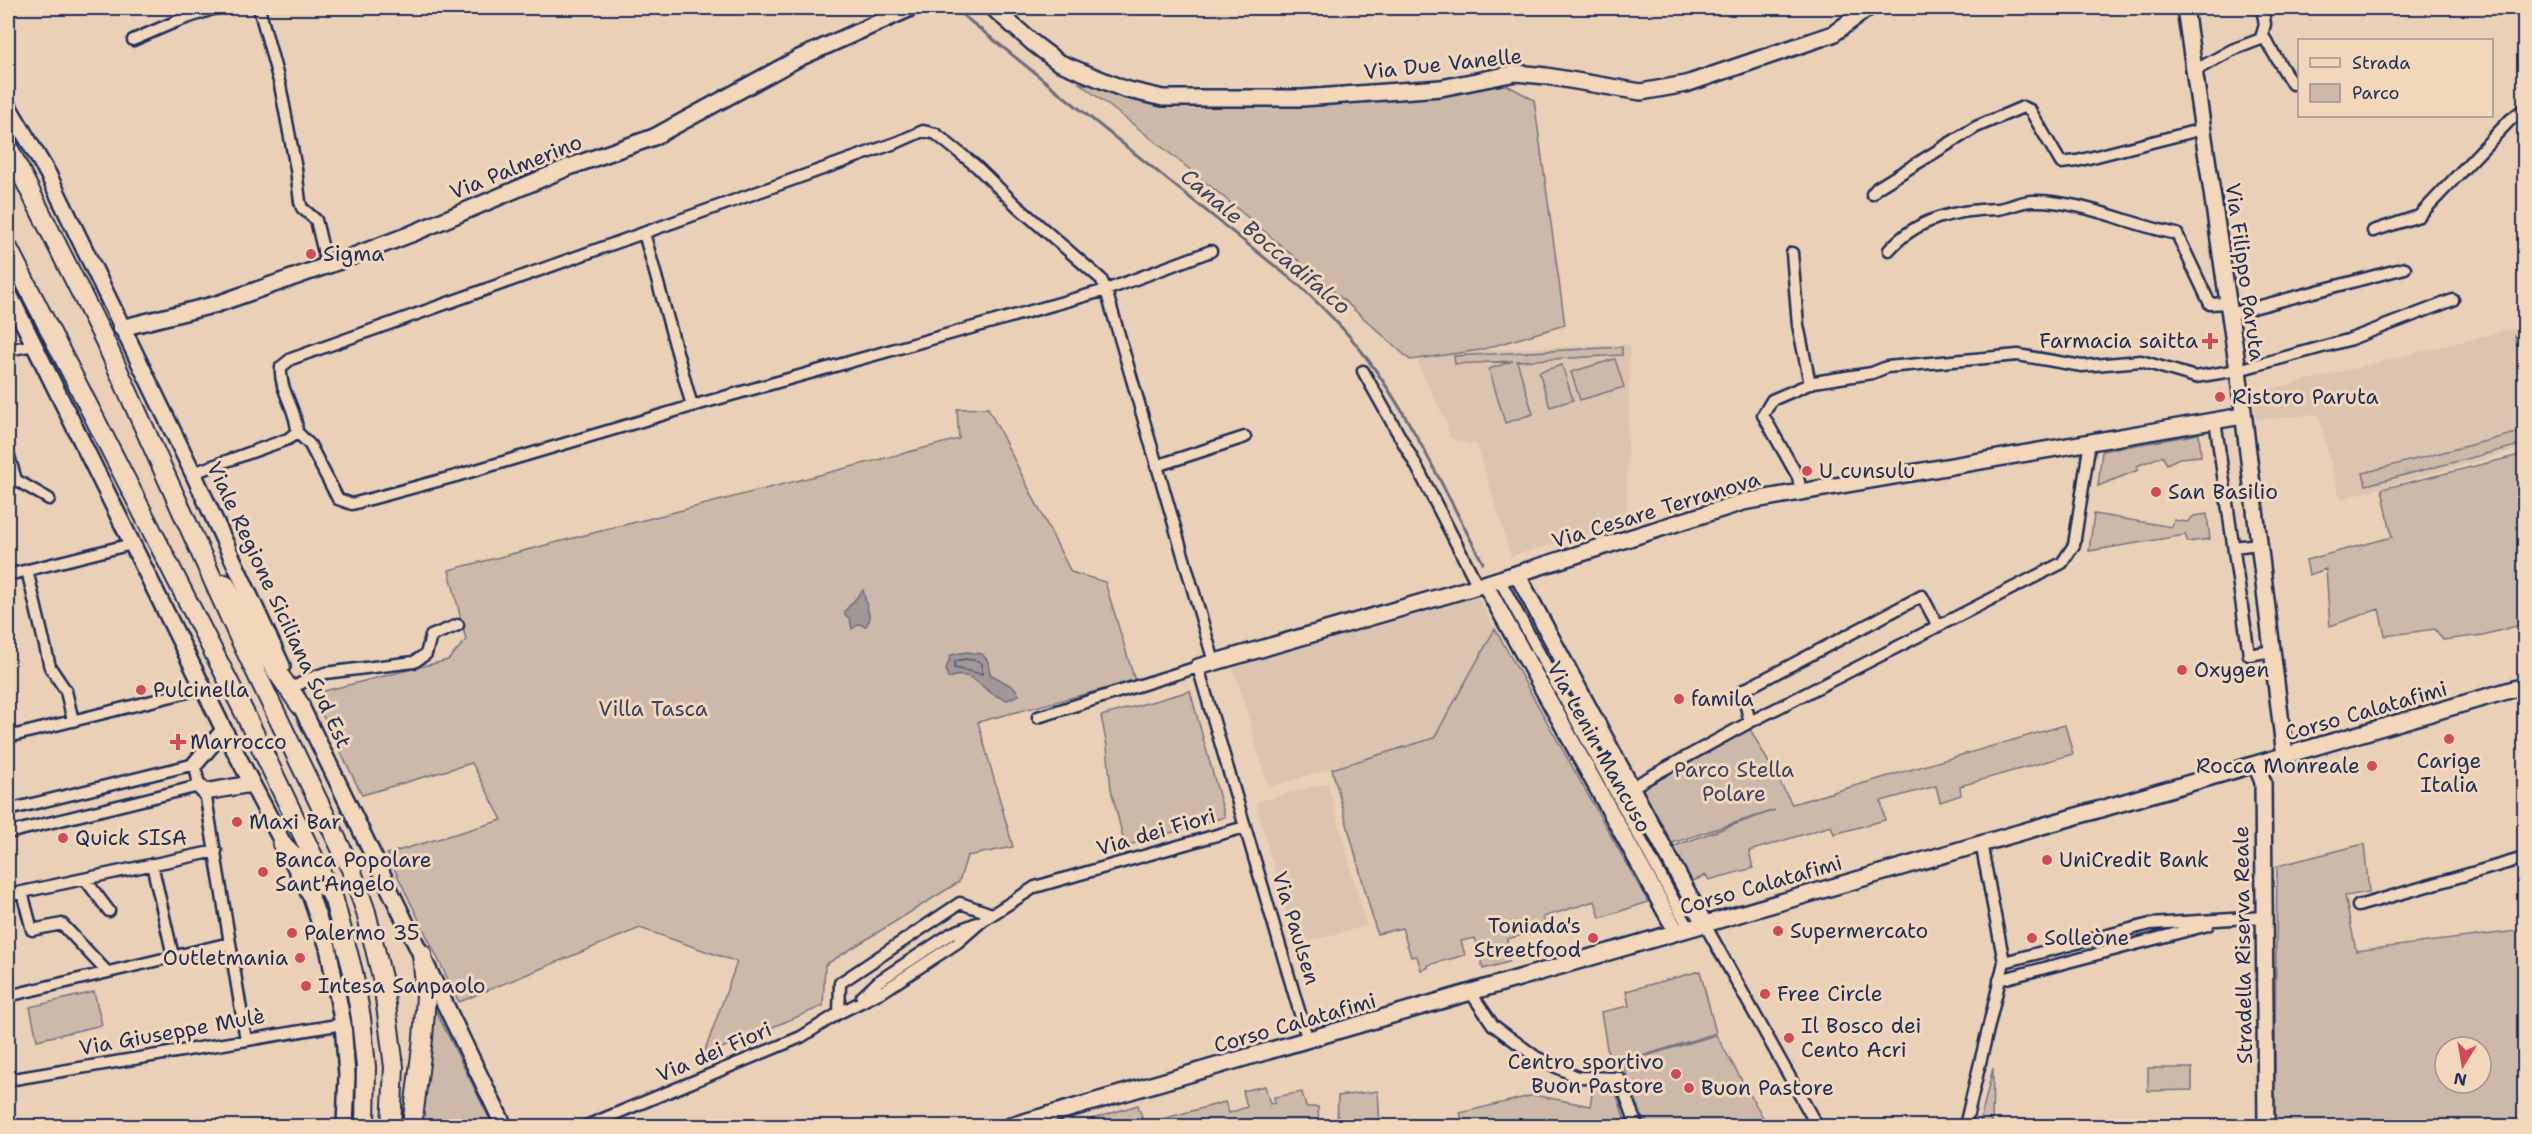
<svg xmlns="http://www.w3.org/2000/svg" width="2532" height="1134" font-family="'Shantell Sans',sans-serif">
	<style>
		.built { fill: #dbc4b0 }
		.green { fill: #ccb9a9; stroke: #747484; stroke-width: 1.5; fill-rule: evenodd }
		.water { fill: #a09796; stroke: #6b6d80; stroke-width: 1.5 }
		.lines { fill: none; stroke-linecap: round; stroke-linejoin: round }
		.shore { stroke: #505974; stroke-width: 1.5 }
		.stream { stroke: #6b6d80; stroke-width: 3 }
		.street-casing { stroke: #1b2f5e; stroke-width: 15 }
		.secondary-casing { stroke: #1b2f5e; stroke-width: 20 }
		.primary-casing { stroke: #1b2f5e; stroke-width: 22 }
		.street { stroke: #f3d7ba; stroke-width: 10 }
		.secondary { stroke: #f3d7ba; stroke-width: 15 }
		.primary { stroke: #f3d7ba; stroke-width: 18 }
		.poi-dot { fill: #d1495b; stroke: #f3d7ba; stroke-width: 2 }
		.labels { text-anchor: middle; stroke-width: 6; stroke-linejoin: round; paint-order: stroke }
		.street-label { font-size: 21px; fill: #1b2f5e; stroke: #f3d7ba }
		.poi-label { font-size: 21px; fill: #1b2f5e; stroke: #f3d7ba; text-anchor: start }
		.park-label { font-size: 21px; fill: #364469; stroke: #f3d7ba }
		.water-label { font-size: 22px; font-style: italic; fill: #364469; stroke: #f3d7ba }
	</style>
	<rect width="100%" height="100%" fill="#ead0b6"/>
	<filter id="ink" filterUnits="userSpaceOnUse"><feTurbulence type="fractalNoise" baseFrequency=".0167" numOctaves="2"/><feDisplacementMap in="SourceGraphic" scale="12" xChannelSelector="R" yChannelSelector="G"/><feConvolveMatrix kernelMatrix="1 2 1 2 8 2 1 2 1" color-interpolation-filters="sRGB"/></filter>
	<g filter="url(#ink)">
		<path class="built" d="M2524,326V448L2340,499L2318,414L2257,420L2252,394Z
			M1630,344L1626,520L1614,527L1511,556L1477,444L1471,445L1450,438L1447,423L1424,377L1417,359L1480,350Z
			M1475,593L1495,629L1434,738L1269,787L1233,666Z
			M1328,783L1366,926L1295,945L1256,802Z
			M1434,1121L1435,1126H1380H1381Z"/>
		<path class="green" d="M1494,78L1534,100L1565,325L1480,350L1410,360C1304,263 1194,169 1079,83L1206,98Z
			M2524,334V375L2515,336Z
			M1622,347V355L1517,361L1533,414L1505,423L1489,369L1513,361L1455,364L1454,356Z
			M1615,359L1624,387L1580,400L1571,372Z
			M1562,365L1573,400L1550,407L1539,372Z
			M988,408L1071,572L1105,582L1135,681L978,722L1013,847L967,856L959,882L825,965L823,1006L703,1056L737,962L640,928L459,1002L387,854L502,820L472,763L362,795L312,694L448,660L466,640L449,570L959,439L957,409Z
			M2524,431V444L2366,485L2363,473Z
			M2199,434L2201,456L2179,458L2167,464L2162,456L2137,466L2138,470L2098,486L2102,451Z
			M2524,454V624L2483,635L2443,640L2435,629L2385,636L2379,609L2330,626L2326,569L2309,575L2306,560L2392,537L2382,489Z
			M2094,514L2172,527L2174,520L2187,522L2194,516L2207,514L2210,539L2188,542L2185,535L2089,551Z
			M1495,629L1648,902L1600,918L1595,901L1543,917L1546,929L1507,939L1509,962L1483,969L1475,938L1461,941L1465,955L1428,965V968L1421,970L1417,956L1411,957L1402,928L1377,934L1332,769L1434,738Z
			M1190,691L1225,817L1125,846L1111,789L1107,746L1101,716Z
			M2065,725L2073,754L1960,786L1961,795L1940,802L1936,786L1881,801L1885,820L1834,834L1831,826L1749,851L1753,868L1709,880L1706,875L1691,882L1672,847L1775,810L1669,844L1639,791L1750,729L1792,804Z
			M2364,844L2369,892L2345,896L2356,951L2524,930V1126H2274L2277,866ZM2445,1047H2481V1083H2445Z
			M1700,971L1716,1033L1610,1066L1601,1012L1629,1006L1626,991Z
			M94,992L102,1025L37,1040L30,1007Z
			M431,1001L493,1126H419Z
			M1716,1035L1768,1126H1646L1622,1063Z
			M1993,1068L1992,1126H1979Z
			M2148,1068H2192V1090L2148,1091Z
			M1265,1086L1270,1104L1275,1103L1274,1097L1302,1092L1306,1107H1318L1319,1126H1094L1092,1119L1138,1105L1144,1124L1225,1102L1229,1113L1247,1107L1243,1091Z
			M1593,1087H1614L1627,1126H1464L1460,1113L1534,1095L1590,1106Z
			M1378,1091L1380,1126H1337L1338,1096Z"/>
		<path class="water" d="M863,590L870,619L866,626L859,624L852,629L850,619L845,615V611Z
			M966,652L982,654L988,661L990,674L1015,688L1019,695L1007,700C1001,698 994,696 990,692C973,680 970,671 948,678L946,669L951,655Z"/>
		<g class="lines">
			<path class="shore" d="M965,659L979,661L982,664V674L954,668L955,661Z"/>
			<path class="stream" d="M954,8L1301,287C1324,309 1347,331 1366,357C1413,420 1446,494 1483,563"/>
			<defs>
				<path id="street" d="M259,8L280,85L296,169L300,202L302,208L316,220L327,266
					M2521,8L2524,18
					M2262,34L2292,84
					M133,40L175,22L216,8
					M2194,71L2232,50L2261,39L2265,24L2262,8
					M1872,194L1877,188L1976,127L2023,107L2030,110L2061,163L2077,161L2203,129
					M2373,231L2419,216L2510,120L2524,109
					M644,233L692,406
					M1889,250C1917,218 1956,210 1997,209C2009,208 2020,201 2033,201C2081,200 2130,225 2177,234L2210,304L2228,303
					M1211,251L1106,290L692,406L456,476L352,504L338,499L310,445L297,432C297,409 279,391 281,367L291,359L898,142L923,131L936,134L976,166L1017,206L1101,279L1106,290L1214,662
					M1792,253L1798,325L1810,384
					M2230,314L2405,268
					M8,350L34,345
					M1363,371L1417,467L1478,586
					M2215,420L2249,655L2272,651
					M8,453L16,480
					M1156,466L1245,437
					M193,473L288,439L297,432
					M8,482L16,480L49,499
					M1801,492L1798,477L1763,415L1772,400L1814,382L1872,373L1887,367L2018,355L2082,366L2141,361L2195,377L2238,370L2348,340L2453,300
					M2234,547L2258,544
					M27,570L50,667L66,691L73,721
					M8,575L132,544
					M1499,579L1689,928
					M292,688L311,678L325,673L414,662L426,654L431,636L458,625
					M1038,717L1198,667L1308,1041
					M1750,722L1742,691L1922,596L1938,626
					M8,737L204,688
					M1630,788L1750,722L2062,563L2074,545L2090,441
					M205,792L246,1040
					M8,810L195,764L199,786L8,833
					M152,864L173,956
					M85,879L109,911
					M22,892L32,930L62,924L107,972
					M8,895L216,851
					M2358,906L2524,858
					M1704,923L1817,1126
					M2004,962L2150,924L2265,917
					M1999,980L2208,925
					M1471,993L1493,1025L1536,1057L1577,1077L1619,1078L1637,1126
					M8,996L230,943
					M862,997L879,981L952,933L982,921L1035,887L1245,827
					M839,1013L840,983L960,903L992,914
					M8,1080L343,1024
					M586,1126L801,1037L839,1013L885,990L958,942L982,921
					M1965,1126L2004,962L1981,843"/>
				<path id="secondary" d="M993,8L1033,43L1058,62L1124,89L1163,98H1302L1441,88L1516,73L1546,76L1641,92L1686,84L1833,34L1868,8
					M2185,8L2238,370L2285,756
					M8,106L48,174L193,473L282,666
					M8,292L224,730L311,897L328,947L343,1024L347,1075L345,1126
					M121,328L217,304L340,261L411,234L569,167L654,137L799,58L911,8
					M1517,574L1704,923
					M1485,584L1676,931
					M1198,667L1478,586L1743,502L2242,416
					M296,696L504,1126
					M195,764L224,730
					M2256,765L2263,782L2266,1126
					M199,786L205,792L251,784
					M1010,1126L2524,686"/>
				<path id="primary" d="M8,147L104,339L237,633L351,869L366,912L383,982L394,1067L391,1126
					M8,248L244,712L334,900L353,972L361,1018L366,1067L365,1126
					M225,584L277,672L300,705
					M282,844L322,886
					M412,1126L423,1039L426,996L422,954"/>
			</defs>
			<use href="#street" class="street-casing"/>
			<use href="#secondary" class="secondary-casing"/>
			<use href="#primary" class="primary-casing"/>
			<use href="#street" class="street"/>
			<use href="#secondary" class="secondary"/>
			<use href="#primary" class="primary"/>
		</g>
	</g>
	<g class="poi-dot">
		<circle cx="311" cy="254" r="6"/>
		<path d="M2207 332h6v6h6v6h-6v6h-6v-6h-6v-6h6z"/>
		<circle cx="2220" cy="397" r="6"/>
		<circle cx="1807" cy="471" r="6"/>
		<circle cx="2156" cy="492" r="6"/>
		<circle cx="2182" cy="670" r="6"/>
		<circle cx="141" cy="690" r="6"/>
		<circle cx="1679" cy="699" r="6"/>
		<circle cx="2449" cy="739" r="6"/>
		<path d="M175 733h6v6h6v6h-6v6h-6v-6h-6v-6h6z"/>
		<circle cx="2372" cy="766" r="6"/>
		<circle cx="237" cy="822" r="6"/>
		<circle cx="63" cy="838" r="6"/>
		<circle cx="2047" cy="860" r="6"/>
		<circle cx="263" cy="872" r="6"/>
		<circle cx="1778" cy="931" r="6"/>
		<circle cx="292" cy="933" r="6"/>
		<circle cx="1593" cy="938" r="6"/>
		<circle cx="2032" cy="938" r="6"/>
		<circle cx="300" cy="958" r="6"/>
		<circle cx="306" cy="986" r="6"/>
		<circle cx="1765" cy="994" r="6"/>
		<circle cx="1789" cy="1038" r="6"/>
		<circle cx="1676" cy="1074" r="6"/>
		<circle cx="1689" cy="1088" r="6"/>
	</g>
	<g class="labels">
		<g class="street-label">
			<text transform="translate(1443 64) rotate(-6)" y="7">Via Due Vanelle</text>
			<text transform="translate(516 167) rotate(-22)" y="7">Via Palmerino</text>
			<text transform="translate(2245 272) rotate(82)" y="7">Via Filippo Paruta</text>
			<text transform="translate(1656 510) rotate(-17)" y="7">Via Cesare Terranova</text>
			<text transform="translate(279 605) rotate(65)" y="7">Viale Regione Siciliana Sud Est</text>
			<text transform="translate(2366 711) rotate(-16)" y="7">Corso Calatafimi</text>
			<text transform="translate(1599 747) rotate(61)" y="7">Via Lenin Mancuso</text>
			<text transform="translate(1156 832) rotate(-16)" y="7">Via dei Fiori</text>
			<text transform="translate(1761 885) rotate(-16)" y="7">Corso Calatafimi</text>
			<text transform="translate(1296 928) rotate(73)" y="7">Via Paulsen</text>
			<text transform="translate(2243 945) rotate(-91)" y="7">Stradella Riserva Reale</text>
			<text transform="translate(1295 1023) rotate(-16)" y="7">Corso Calatafimi</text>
			<text transform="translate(172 1032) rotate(-10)" y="7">Via Giuseppe Mulè</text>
			<text transform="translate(714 1052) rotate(-23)" y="7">Via dei Fiori</text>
		</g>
		<g class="poi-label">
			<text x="323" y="261">Sigma</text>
			<text x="2198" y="348" text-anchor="end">Farmacia saitta</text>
			<text x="2232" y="404">Ristoro Paruta</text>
			<text x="1819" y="478">U cunsulu</text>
			<text x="2168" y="499">San Basilio</text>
			<text x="2194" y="677">Oxygen</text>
			<text x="153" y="697">Pulcinella</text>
			<text x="1691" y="706">famila</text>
			<text x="190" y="749">Marrocco</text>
			<text x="2449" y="768" text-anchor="middle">Carige<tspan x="2449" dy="24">Italia</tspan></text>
			<text x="2360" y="773" text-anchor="end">Rocca Monreale</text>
			<text x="249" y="829">Maxi Bar</text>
			<text x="75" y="845">Quick SISA</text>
			<text x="275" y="867">Banca Popolare<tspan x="275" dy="24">Sant'Angelo</tspan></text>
			<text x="2059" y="867">UniCredit Bank</text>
			<text x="1581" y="933" text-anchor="end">Toniada's<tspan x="1581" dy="24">Streetfood</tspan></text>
			<text x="1790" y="938">Supermercato</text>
			<text x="304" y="940">Palermo 35</text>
			<text x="2044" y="945">Solleòne</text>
			<text x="288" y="965" text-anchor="end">Outletmania</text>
			<text x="318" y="993">Intesa Sanpaolo</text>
			<text x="1777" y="1001">Free Circle</text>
			<text x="1801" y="1033">Il Bosco dei<tspan x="1801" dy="24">Cento Acri</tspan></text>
			<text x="1664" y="1069" text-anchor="end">Centro sportivo<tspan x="1664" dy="24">Buon Pastore</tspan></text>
			<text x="1701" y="1095">Buon Pastore</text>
		</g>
		<g class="park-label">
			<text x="653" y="716">Villa Tasca</text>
			<text x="1734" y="777">Parco Stella<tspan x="1734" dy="24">Polare</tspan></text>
		</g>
		<g class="water-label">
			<text transform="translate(1266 241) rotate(40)" y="8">Canale Boccadifalco</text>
		</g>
	</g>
	<rect width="2532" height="1134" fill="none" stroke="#f3d7ba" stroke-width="30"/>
	<rect x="15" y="15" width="2502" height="1104" fill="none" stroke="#1b2f5e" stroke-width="2" filter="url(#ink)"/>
	<rect x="2298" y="39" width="195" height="78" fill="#f3d7ba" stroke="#9d9495" stroke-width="1.5"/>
	<rect x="2310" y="58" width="30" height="9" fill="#f3d7ba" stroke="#9d9495" stroke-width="1.5"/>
	<text x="2352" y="69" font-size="18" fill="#1b2f5e">Strada</text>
	<rect x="2310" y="84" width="30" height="18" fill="#ccb9a9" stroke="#9d9495" stroke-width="1.5"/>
	<text x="2352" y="99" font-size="18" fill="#1b2f5e">Parco</text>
	<g transform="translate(2463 1065) rotate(191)"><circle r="28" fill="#f3d7ba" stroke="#9d9495" stroke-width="1.5"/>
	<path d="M0-4.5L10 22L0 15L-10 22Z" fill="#d1495b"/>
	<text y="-9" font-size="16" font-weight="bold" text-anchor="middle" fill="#1b2f5e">N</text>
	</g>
</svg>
